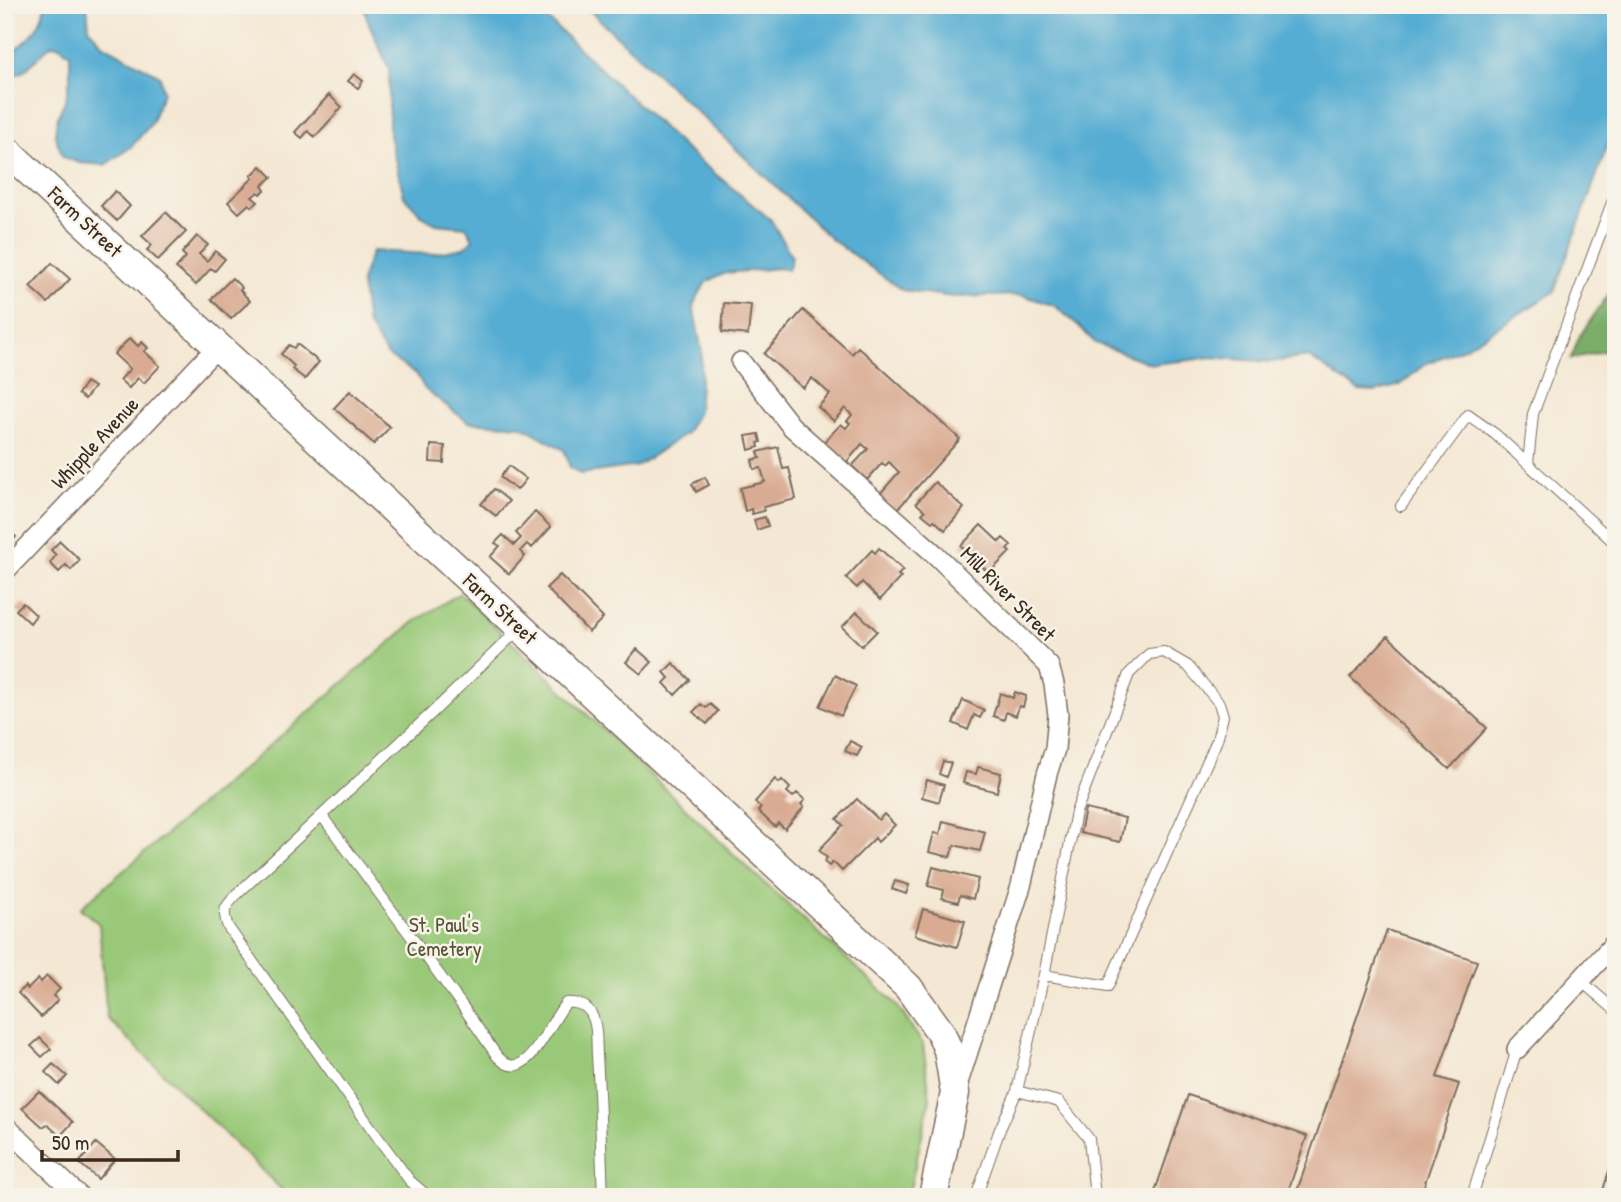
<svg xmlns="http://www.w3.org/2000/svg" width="1621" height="1202" font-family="'Patrick Hand',sans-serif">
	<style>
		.green { fill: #99c978; stroke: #6a7a4b; stroke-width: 2 }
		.forest { fill: #7aad68; stroke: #5a6c43; stroke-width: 2 }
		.water { fill: #57add3; stroke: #496c78; stroke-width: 2 }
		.building { fill: #d9ab92 }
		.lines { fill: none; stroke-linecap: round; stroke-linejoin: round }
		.lane-casing { stroke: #7c6c5e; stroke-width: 12 }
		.street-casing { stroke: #7c6c5e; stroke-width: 22 }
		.secondary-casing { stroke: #7c6c5e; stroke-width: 31 }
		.lane { stroke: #fff; stroke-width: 10 }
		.street { stroke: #fff; stroke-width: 19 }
		.secondary { stroke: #fff; stroke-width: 28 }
		.labels { text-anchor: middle; stroke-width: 5; stroke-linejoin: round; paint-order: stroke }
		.street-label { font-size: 21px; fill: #3b2a1e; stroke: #f7f3e8 }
		.park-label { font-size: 21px; fill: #525234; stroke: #f7f3e8 }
	</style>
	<rect width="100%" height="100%" fill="#f7f3e8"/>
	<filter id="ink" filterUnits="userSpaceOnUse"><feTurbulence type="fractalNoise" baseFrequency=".0143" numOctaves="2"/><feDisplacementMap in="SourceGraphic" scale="14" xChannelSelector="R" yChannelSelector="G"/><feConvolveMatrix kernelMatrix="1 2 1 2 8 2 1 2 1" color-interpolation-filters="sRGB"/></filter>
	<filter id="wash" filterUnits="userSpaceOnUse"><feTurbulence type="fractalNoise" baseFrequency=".00686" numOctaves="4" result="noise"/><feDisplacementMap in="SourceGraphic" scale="28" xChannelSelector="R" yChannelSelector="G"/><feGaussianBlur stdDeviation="1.57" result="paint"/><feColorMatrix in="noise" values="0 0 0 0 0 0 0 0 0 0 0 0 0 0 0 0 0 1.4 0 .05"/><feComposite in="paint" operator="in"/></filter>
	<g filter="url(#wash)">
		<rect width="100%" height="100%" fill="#f4e8d4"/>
		<path class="green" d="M460,593L749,869L896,1004L923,1044L930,1099L908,1197H275L282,1190L107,1018L99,924L80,908L414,622Z"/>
		<path class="forest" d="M1616,289V348L1571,359L1579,337L1608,295Z"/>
		<path class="water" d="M45,5H87L89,28L102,44L160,76L163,92L151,124L131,147L105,165L80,163L63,157L55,135L57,119L66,98L70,79V54L60,46L52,45C35,56 29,75 7,77C0,57 19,48 31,36C38,28 43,16 45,5Z
			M363,5H533L685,149L771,220L792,257L788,270L779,268L726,273L706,282L693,305L702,353L698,412L686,433L637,466L580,474L570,467L564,450L522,426L468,422L425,389L417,375L387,355L367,324L361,281L372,251L432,254L464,248L473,239L466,227L436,224L422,216L404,196L389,135V69L368,21Z
			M584,5H1616V122L1554,292L1466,347L1425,364L1400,385L1375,392L1359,391L1309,357L1270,362L1210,357L1191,360L1152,364L1095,343L1079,326L1055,306L1022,295L954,297L902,290L831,239Z"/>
		<g id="blocks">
			<path class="building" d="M354,74L363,81L358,88L348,81Z
				M329,95L342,107L315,137L308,131L302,138L295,132Z
				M261,166L272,177L262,186L265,190L260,194L258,192L252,197L258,202L252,207L249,204L239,213L228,202L253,178L251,176Z
				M115,191L130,206L117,221L101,206Z
				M166,212L186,232L158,260L147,250L152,245L142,236Z
				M197,236L208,245L199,254L207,261L215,251L225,259L215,271L211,268L196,285L176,268L186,257L182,253Z
				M52,263L70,279L48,303L30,287Z
				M232,278L242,288L240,290L250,301L231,319L211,299Z
				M724,303L751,305L748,335L722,332Z
				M803,310L852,354L858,347L960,439L895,512L878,496L899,472L889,462L885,466L882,463L867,480L852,466L868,449L862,444L845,464L822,444L841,424L846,428L850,423L847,421L852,415L845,408L834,421L818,407L830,394L812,378L803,388L764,354Z
				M130,338L138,346L142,342L148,348L144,351L160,366L144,383L138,378L129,388L120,380L130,369L114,354Z
				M297,344L319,362L305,379L292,369L294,366L281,354L289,345L294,348Z
				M86,382L94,387L85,399L78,394Z
				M350,391L390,427L374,444L334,408Z
				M759,434L761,442L758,443L759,447L749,450L746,436Z
				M431,445L445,446L444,463L430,462Z
				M778,447L783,469L789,468L796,499L763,507L764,511L752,514L751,509L745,511L740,488L765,482L761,468L754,469L752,460L760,458L758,452Z
				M509,466L526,479L517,490L500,477Z
				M705,477L709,485L696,492L692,484Z
				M935,482L964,508L945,530L934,520L932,522L922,514L925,511L916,503Z
				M494,489L509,501L496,516L481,504Z
				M535,512L551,527L532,548L527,544L520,551L525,556L509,574L490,557L500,546L495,543L503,535L514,545L521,538L516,533Z
				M765,517L768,526L757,530L754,520Z
				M981,525L999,542L1003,538L1011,545L1007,550L1010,552L989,573L961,546Z
				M5,528L16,537L5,550Z
				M60,541L80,560L71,570L66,565L59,572L50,563L56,555L51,550Z
				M879,548L903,570L898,575L901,577L880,600L862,582L857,588L846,578L872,550L875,553Z
				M560,575L603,618L589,632L546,588Z
				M23,603L36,615L30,623L16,610Z
				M857,612L877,631L862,646L842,627Z
				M1388,636L1487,728L1449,769L1350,677Z
				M637,649L652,662L641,674L626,662Z
				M673,663L690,680L675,695L664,683L669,678L664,672Z
				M835,675L856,686L841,716L820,706Z
				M1015,692L1026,696L1023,707L1019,706L1016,716L1006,712L1004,720L993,716L1000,693L1013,698Z
				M963,700L984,710L980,718L974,715L968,730L953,723Z
				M701,704L706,708L710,704L718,711L707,724L693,712Z
				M850,741L862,747L857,756L845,751Z
				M943,761L951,763L946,777L939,774Z
				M978,767L1001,773L997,792L963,783L966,772L976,774Z
				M775,779L779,783L782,780L790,788L787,792L793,797L797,793L805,800L801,804L804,807L785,829L778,823L775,827L758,811L761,808L755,802Z
				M927,780L944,785L939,802L922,797Z
				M857,799L879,820L884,814L895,825L878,842L875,838L842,871L833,862L829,866L824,862L827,858L819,850L843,825L837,819Z
				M1085,809L1125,818L1120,842L1080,833Z
				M943,821L985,832L980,851L954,845L950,857L929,852L934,833L940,834Z
				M933,867L978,879L973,899L960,895L958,902L942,898L944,890L928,886Z
				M895,881L909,885L906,894L892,889Z
				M923,909L965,921L957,947L915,935Z
				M1387,930L1477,961L1437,1077L1459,1084L1420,1197H1295Z
				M47,976L60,989L53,996L58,1000L41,1017L18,993L25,986L28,989L38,979L41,982Z
				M40,1038L51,1049L42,1057L31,1046Z
				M53,1064L67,1076L59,1085L45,1072Z
				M39,1091L73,1122L60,1136L47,1124L43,1127L22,1108Z
				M1188,1095L1307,1136L1286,1197H1153Z
				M96,1143L115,1159L98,1179L79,1163Z
				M1615,1151L1616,1197H1601Z"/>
		</g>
	</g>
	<g filter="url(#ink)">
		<use href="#blocks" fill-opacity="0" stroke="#7c6c5e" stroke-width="2"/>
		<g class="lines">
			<defs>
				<path id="lane" d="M1528,464L1533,414L1616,192
					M1401,506L1468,415L1495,434L1616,544
					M322,816L461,1004L497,1056C503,1062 508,1067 517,1065C535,1061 553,1018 566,1003C574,1002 585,1004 590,1012C598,1023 596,1042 597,1055C600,1102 601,1149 603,1197
					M1580,980L1616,1011
					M1017,1091L1059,1102L1089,1139L1095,1197
					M429,1197L410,1181L379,1139L228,927C222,910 224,908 236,895L435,710L520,628
					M976,1197L1000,1129L1017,1091L1044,975L1076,812L1129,674L1149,654L1164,652L1188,666L1219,703L1223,716L1217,740L1108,986L1044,975
					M1472,1197L1517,1049"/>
				<path id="street" d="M741,362L791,426L937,556L1034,651L1049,666L1054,684L1058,715L1055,749L1047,774L1021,886L956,1089
					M5,571L218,346
					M1517,1049L1616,942
					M5,1126L80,1197"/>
				<path id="secondary" d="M5,149L908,987L941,1033L948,1050L955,1093L933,1197"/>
			</defs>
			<use href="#lane" class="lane-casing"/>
			<use href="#street" class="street-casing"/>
			<use href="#secondary" class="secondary-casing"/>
			<use href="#lane" class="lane"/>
			<use href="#street" class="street"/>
			<use href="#secondary" class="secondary"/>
		</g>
	</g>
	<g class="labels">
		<g class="street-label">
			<text transform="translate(85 222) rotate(43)" y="7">Farm Street</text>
			<text transform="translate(95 443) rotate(-47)" y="7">Whipple Avenue</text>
			<text transform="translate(1008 594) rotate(45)" y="7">Mill River Street</text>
			<text transform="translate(500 609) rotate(43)" y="7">Farm Street</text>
		</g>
		<g class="park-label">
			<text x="444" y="932">St. Paul's<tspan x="444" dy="24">Cemetery</tspan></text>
		</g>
	</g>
	<rect width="1621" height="1202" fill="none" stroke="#f7f3e8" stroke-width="28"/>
	<path d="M42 1150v10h136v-10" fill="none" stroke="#3b2a1e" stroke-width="3.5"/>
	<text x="52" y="1150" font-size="21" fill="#3b2a1e" stroke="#f7f3e8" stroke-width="5" paint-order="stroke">50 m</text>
</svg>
